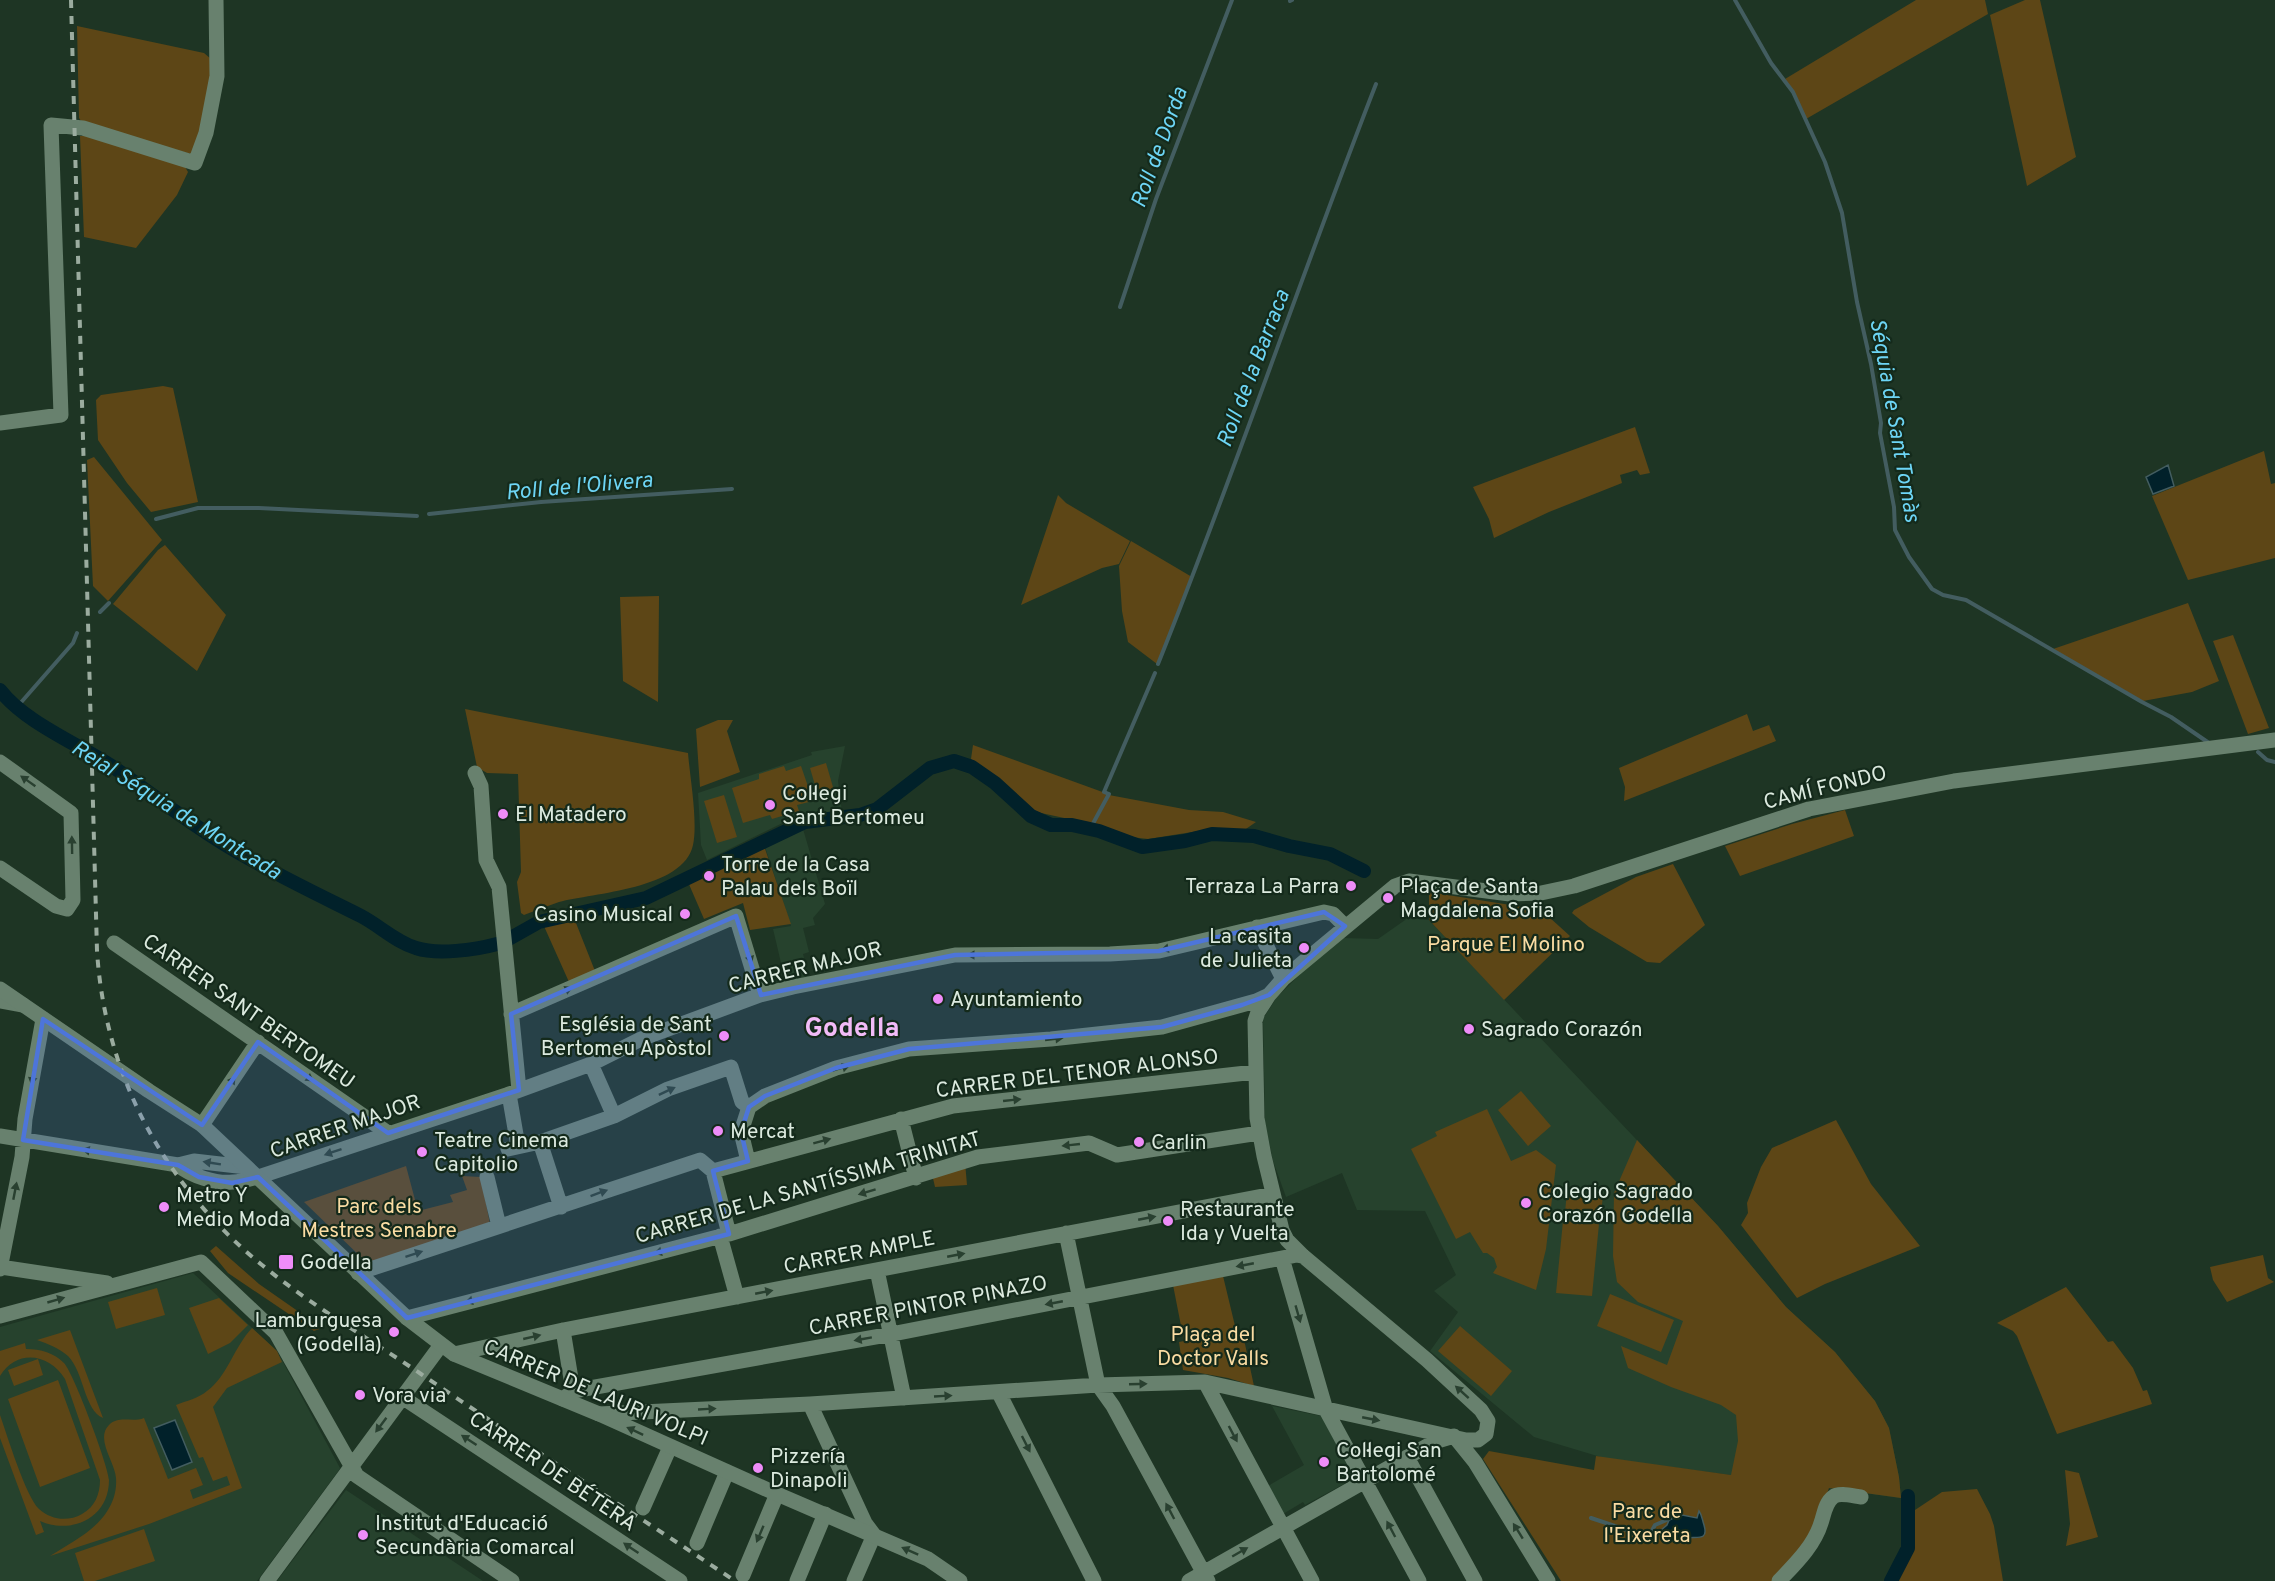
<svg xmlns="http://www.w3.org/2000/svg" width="2275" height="1581" font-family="Overpass,sans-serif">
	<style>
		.built { fill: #26422d }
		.green { fill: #5d4616 }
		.water { fill: #01212a; stroke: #435d60; stroke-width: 1.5 }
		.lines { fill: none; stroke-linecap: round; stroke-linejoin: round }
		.stream { stroke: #435d60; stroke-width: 4 }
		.canal { stroke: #01212a; stroke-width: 14 }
		.minor { stroke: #68816e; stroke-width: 15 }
		.tertiary { stroke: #68816e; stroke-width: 15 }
		.rail { stroke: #9bac9f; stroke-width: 4; stroke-dasharray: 8 8; stroke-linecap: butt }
		.oneway { fill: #294030 }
		.marked { fill: #4d75da; fill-opacity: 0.2; stroke: #4d75da; stroke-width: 4.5; stroke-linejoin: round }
		.poi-dot { fill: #ee8cf8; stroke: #142a1b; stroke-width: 2 }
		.labels { text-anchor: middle; stroke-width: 4.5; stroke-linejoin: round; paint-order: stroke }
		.street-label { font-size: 21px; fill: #dceadf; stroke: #142a1b }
		.poi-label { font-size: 21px; fill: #dceadf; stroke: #142a1b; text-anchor: start }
		.park-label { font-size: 21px; fill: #fadca3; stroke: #142a1b }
		.water-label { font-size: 22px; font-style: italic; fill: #6dd5f5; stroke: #142a1b }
		.district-label { font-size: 27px; font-weight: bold; fill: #f2bbf7; stroke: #142a1b }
	</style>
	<rect width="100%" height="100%" fill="#1e3524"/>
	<path class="built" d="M845,746L838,781L842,812L799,815L707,860L701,845L698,793L812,755L811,752Z
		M803,829L825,904L813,918L815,925L803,928L809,952L803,954L809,978L786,984L773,929L791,926L764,844Z
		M1408,918L1429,920L1718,1226L1786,1307L1835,1352L1875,1401L1889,1428L1899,1477L1901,1498L1604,1458L1534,1437L1430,1351L1458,1312L1434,1291L1456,1275L1425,1211L1357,1210L1342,1173L1286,1197L1273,1161L1265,1123L1263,1019L1277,997L1317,958L1343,938L1378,939Z
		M193,1273L277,1351L340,1468L339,1470L257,1581H0V1327Z
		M1272,1406L1321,1416L1355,1478L1305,1505L1303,1502L1283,1514L1268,1486L1304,1465Z
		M346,1490L483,1581H277Z"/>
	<path class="green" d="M1916,0H1985L1988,14L1806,119L1793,91L1785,79Z
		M2025,0H2040L2076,157L2027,186L1990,15Z
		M77,26L204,53L211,59C213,92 204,125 191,154L83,124L79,118Z
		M80,136H87L184,165L188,172L177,195L136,248L84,237Z
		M163,386L173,388L198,502L151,512L127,483L98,440L96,400L101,395Z
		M1635,427L1650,473L1640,475L1637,470L1620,475L1622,483L1549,512L1494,538L1489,519L1473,487Z
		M2264,451L2271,484L2275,483V558L2188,580L2152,496Z
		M94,457L162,540L108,601L93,586L87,460Z
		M1058,495L1066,503L1130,541L1119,564L1102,568L1021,605Z
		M1131,541L1192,577L1157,664L1128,642L1122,611L1119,566Z
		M165,545L226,615L197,671L113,604L158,550Z
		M659,596V600L658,702L623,681L620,597Z
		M2188,603L2219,681L2192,692L2143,701L2053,649Z
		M2233,635L2269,728L2248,734L2213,641Z
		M465,709L688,753C690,778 698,822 693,845C684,889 593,893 559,902C547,906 535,911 524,915L521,913L517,882L521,872L518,774L487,773L477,767Z
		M1747,714L1753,731L1769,725L1776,741L1624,801L1625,787L1619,768Z
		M718,720H733L727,731L740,772L700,787L696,729Z
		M973,745L1108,794L1092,824L1041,813L1030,809L995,777L971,759Z
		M826,763L835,794L819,799L810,768Z
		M784,766L786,771L801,766L813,801L797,805L799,811L772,819L770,815L743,823L732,788L759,779V774Z
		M724,795L737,837L717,843L704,801Z
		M1109,795L1189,810L1223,812L1256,822L1243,831L1211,829L1148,839L1131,837L1094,824Z
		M1845,810L1854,836L1740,876L1725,846L1792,824Z
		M763,843L791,924L750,930L743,903L704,919L688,882Z
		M1673,864L1705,925L1660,963L1647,962L1589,927L1572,913L1574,910L1636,877Z
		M1429,892L1535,909L1538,907L1570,936L1504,1000L1429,920Z
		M574,918L595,971L569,982L543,924Z
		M1521,1091L1551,1126L1528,1146L1498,1110Z
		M1487,1109L1511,1161L1536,1150L1556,1165L1546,1249L1536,1290L1493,1273L1497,1267L1494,1258L1487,1253H1483L1470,1232L1456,1239L1411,1149L1437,1136L1435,1132Z
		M1836,1120L1871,1184L1920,1246L1825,1284L1797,1298L1741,1225L1748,1213L1747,1203L1761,1167L1772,1148Z
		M1637,1140L1718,1226L1786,1307L1835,1352L1875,1401L1889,1428L1899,1477L1901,1498L1829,1488C1814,1532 1805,1548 1772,1581H1561L1483,1459L1489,1451L1594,1470L1596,1456L1731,1475L1738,1441L1736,1415L1721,1405L1671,1387L1628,1368L1621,1346L1667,1365L1683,1321L1638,1302L1617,1282L1613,1256L1614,1193Z
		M965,1162L967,1185L935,1187L932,1174Z
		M406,1166L418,1211L453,1202L450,1195L467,1190L462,1176L481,1177L490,1224L368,1264L304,1202Z
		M1567,1192L1603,1195L1601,1215L1565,1212Z
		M1563,1221L1599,1224L1592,1296L1556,1293Z
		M216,1246L259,1284L322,1328L314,1331L228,1273L210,1251Z
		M2263,1255L2268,1278L2274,1282L2227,1302L2213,1280L2210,1267Z
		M1223,1276L1236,1330H1242L1254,1386L1228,1378L1183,1370L1179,1342L1184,1341L1173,1285Z
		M2066,1287L2108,1342L2113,1341L2133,1368L2143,1391L2147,1390L2152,1404L2057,1434L2017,1336L2013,1331L1997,1323Z
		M157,1288L165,1315L116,1329L108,1302Z
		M1610,1294L1674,1320L1661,1352L1597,1326Z
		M219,1298L248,1325L230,1343L208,1354L189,1308Z
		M1460,1326L1512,1371L1491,1396L1438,1351Z
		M252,1328L277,1351L282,1362L227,1388L213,1407L242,1488L149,1524L50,1556C69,1544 93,1532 106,1513C113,1503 117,1491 116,1478C115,1462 95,1439 109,1425C119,1415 132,1423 144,1418L168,1479L196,1468L203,1485L190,1490L193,1499L230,1485L227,1476L213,1481L203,1457L199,1458L176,1405C186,1401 199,1398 207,1391C227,1377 234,1347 252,1328Z
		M70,1330L103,1418C84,1410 84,1372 68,1356C59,1348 48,1344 37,1340Z
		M25,1343L26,1349C41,1349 54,1353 64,1363C74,1374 108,1465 109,1480C109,1518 72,1535 40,1521L44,1532L36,1535L0,1438V1415C7,1435 26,1497 39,1509C51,1520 68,1522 82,1514C95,1507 100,1494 100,1480L65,1379C50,1354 17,1348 0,1376V1351Z
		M38,1359L43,1375L14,1386L8,1370Z
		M58,1380L90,1468L40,1487L8,1399Z
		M2065,1470L2079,1473L2098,1537L2066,1546L2070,1524Z
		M1977,1489L1990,1514L1994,1526L2003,1581H1896L1913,1547L1912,1512L1942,1492Z
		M144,1529L155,1561L95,1581H84L75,1553Z"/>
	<path class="water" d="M2168,465L2174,486L2153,494L2146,477Z
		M175,1420L192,1462L172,1470L154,1428Z
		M1699,1511C1702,1515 1702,1519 1704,1525C1709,1542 1696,1536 1686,1538C1676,1539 1672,1544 1662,1538L1660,1531L1667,1525L1672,1513L1697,1518Z"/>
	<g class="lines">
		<path class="stream" d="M1735,0L1771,63L1793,92L1825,162L1842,213L1857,302L1871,364L1881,423L1880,433L1894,507L1895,530L1909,557L1932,589L1943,595L1966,600L2142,702L2171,717L2209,743
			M1290,1L1292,0
			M1120,307L1156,199L1232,0
			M429,514L541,502L732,489
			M156,519L198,508H259L417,516
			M100,612L109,603
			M1158,664C1235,472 1301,276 1376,84
			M17,707L73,643L77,633
			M2258,752L2267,760L2275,762
			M1090,829L1109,794L1104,792L1155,673
			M1591,1518L1630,1531L1640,1539
			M1649,1536L1655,1525L1671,1518"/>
		<path class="canal" d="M0,690C25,723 81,745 116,769C152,794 186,821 224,844C268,871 315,893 361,916C380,926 396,942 416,948C437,955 475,950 497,944
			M507,940L539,922L646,898L805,822L860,815L877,809L930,768L954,761L972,767L995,783L1031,816L1051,825H1072L1099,831L1142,847L1185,841L1212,834L1254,836L1289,846L1330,854L1364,871
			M1891,1581L1908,1548V1496"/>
		<path class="minor" d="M0,423L61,415L51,125L83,128L195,163L206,133L217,76L216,0
			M0,762L71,813L73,900L67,909L56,906L0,868
			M475,773L481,786L486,860L499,887L519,1090
			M1257,927L1283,979
			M114,943L388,1133
			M0,1001L23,1005
			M511,1014L736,916L760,995
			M591,1064L614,1116
			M509,1094L518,1146
			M749,1107L765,1096L836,1068L909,1049L1051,1039L1162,1027L1256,1001L1269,995L1283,979L1395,886L1409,881L1510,894L1541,893L1574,886L1809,809L1954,781L2275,740
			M901,1119L916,1178
			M202,1125L258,1042
			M0,1136L178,1165
			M540,1142L561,1207
			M508,1149L540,1142L614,1116L668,1089L731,1067L742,1102L749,1107
			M748,1161L741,1132L749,1107
			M178,1165C191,1176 216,1184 233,1182C241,1182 250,1179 258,1177L509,1094L591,1064L641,1039L760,995L793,987L955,955L1110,954L1159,951L1324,912L1333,914L1345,926
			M178,1165L194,1161L246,1167
			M713,1171L729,1234
			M487,1177L499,1226
			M1066,1233L1098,1385L1113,1406L1208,1581
			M720,1236L737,1297
			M1282,1258L1326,1410L1419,1581
			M0,1267L107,1283
			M0,1269L22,1157L25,1119L43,1019
			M877,1270L904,1398
			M358,1273L700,1160L713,1171L953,1106L1255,1072
			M0,1316L201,1262L276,1333L357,1476L512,1581
			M407,1318L729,1234L978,1157L1089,1143L1117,1155L1259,1133
			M563,1330L573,1391
			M454,1354L563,1330L1273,1194
			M1205,1382L1312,1581
			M999,1393L1094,1581
			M402,1397L680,1581
			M563,1399L573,1391L892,1334L1297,1255L1303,1256
			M810,1404L865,1523L874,1535L854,1581
			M599,1414L810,1404L1098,1385L1205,1382L1466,1440H1478L1486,1434L1488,1421L1481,1410L1427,1360L1303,1256L1287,1240L1282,1230L1264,1156L1257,1118L1255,1021L1258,1012L1269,995
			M1407,1457L1475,1581
			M643,1508L670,1447
			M697,1543L727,1472
			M743,1575L777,1494
			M267,1581L441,1345
			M797,1581L825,1514
			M1189,1581L1434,1442L1454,1436L1475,1462L1548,1581
			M1779,1581C1795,1564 1814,1546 1821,1523C1824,1515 1825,1503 1833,1497C1839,1492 1853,1496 1861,1497"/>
		<path class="tertiary" d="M0,989L149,1091L202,1125L407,1318L454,1354L599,1414L777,1494L928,1559L960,1581"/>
		<path class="rail" d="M71,0L97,951C105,1077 165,1186 262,1265C312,1306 368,1338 421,1374C525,1445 631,1511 735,1581"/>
	</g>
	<defs><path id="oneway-solid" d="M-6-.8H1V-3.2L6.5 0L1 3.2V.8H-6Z" transform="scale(1.5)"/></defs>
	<g class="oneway">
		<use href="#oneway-solid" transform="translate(28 781) rotate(-145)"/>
		<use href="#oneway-solid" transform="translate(72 845) rotate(-91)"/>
		<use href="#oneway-solid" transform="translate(1170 948) rotate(168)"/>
		<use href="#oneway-solid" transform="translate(749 955) rotate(73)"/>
		<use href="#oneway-solid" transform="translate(976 955) rotate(180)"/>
		<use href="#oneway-solid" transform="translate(564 991) rotate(-24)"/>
		<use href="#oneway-solid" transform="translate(1054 1039) rotate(-6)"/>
		<use href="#oneway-solid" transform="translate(841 1068) rotate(-17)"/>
		<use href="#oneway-solid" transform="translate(33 1076) rotate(100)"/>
		<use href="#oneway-solid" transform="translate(306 1076) rotate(35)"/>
		<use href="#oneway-solid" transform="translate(230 1084) rotate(-56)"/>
		<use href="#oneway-solid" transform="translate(667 1091) rotate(-25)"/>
		<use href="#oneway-solid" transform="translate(1012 1100) rotate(-6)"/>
		<use href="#oneway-solid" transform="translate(822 1141) rotate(-15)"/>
		<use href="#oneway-solid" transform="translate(1071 1145) rotate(174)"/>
		<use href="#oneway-solid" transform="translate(91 1151) rotate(-170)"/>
		<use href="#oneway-solid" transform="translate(333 1152) rotate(161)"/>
		<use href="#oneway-solid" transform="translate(212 1163) rotate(-171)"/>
		<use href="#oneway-solid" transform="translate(15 1191) rotate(-79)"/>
		<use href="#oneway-solid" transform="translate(867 1192) rotate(163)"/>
		<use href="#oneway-solid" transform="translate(599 1193) rotate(-20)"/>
		<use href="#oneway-solid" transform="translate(1147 1218) rotate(-11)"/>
		<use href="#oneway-solid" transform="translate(663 1251) rotate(165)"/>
		<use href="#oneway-solid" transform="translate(414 1254) rotate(-18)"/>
		<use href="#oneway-solid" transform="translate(956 1255) rotate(-11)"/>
		<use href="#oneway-solid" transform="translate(1245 1265) rotate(169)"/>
		<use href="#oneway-solid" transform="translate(764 1292) rotate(-11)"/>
		<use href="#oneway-solid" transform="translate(56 1300) rotate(-16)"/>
		<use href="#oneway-solid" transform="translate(474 1300) rotate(165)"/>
		<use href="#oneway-solid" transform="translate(1054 1303) rotate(169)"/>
		<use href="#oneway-solid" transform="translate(1298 1314) rotate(74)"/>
		<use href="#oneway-solid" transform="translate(532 1337) rotate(-13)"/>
		<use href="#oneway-solid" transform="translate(863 1339) rotate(170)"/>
		<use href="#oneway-solid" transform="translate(1138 1384) rotate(-2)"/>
		<use href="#oneway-solid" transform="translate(1462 1392) rotate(-138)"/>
		<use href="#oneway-solid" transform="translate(943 1396) rotate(-3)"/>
		<use href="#oneway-solid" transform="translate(707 1409) rotate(-3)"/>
		<use href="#oneway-solid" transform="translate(1371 1419) rotate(11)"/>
		<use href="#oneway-solid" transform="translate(381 1425) rotate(127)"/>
		<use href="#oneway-solid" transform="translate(635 1431) rotate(-155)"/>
		<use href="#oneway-solid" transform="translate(1233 1434) rotate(62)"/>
		<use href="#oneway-solid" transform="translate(469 1440) rotate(-147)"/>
		<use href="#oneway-solid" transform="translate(1026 1444) rotate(63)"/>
		<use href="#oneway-solid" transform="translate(1170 1511) rotate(-118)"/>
		<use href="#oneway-solid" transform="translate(1391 1529) rotate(-118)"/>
		<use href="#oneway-solid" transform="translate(1518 1531) rotate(-122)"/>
		<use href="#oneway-solid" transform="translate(760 1534) rotate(113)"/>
		<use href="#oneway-solid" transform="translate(631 1548) rotate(-146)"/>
		<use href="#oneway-solid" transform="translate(910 1551) rotate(-156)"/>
		<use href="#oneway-solid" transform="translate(1240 1552) rotate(-30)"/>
	</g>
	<path class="marked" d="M1324,912L1345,926L1269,995L1242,1005L1162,1027L909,1049L836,1068L765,1096L749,1107L741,1132L748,1161L713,1171L729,1234L407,1318L258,1177L232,1183L199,1177L178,1165L23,1140L43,1019L202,1125L258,1042L388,1133L519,1090L511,1014L736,916L761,995L955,955L1159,951Z"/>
	<g class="poi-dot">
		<circle cx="770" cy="805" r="6"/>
		<circle cx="503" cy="814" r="6"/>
		<circle cx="709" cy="876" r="6"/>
		<circle cx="1351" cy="886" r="6"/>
		<circle cx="1388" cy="898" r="6"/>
		<circle cx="685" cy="914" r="6"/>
		<circle cx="1304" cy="948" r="6"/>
		<circle cx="938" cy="999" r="6"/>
		<circle cx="1469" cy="1029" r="6"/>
		<circle cx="724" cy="1036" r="6"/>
		<circle cx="718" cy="1131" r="6"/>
		<circle cx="1139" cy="1142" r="6"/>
		<circle cx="422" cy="1152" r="6"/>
		<circle cx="1526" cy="1203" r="6"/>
		<circle cx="164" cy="1207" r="6"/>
		<circle cx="1168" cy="1221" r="6"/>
		<rect x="278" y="1254" width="16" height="16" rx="3"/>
		<circle cx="394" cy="1332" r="6"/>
		<circle cx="360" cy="1395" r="6"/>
		<circle cx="1324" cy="1462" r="6"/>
		<circle cx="758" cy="1468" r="6"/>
		<circle cx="363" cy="1535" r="6"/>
	</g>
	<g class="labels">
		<g class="street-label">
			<text transform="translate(1825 787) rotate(-14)" y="7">CAMÍ FONDO</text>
			<text transform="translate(805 967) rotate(-14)" y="7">CARRER MAJOR</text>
			<text transform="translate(249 1011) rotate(35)" y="7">CARRER SANT BERTOMEU</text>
			<text transform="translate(1077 1073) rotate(-7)" y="7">CARRER DEL TENOR ALONSO</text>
			<text transform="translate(345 1126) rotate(-19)" y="7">CARRER MAJOR</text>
			<text transform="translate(808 1187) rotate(-16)" y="7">CARRER DE LA SANTÍSSIMA TRINITAT</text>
			<text transform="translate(859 1252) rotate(-11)" y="7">CARRER AMPLE</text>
			<text transform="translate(928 1305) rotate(-11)" y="7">CARRER PINTOR PINAZO</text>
			<text transform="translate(596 1392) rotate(23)" y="7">CARRER DE LAURI VOLPI</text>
			<text transform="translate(553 1471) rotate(34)" y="7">CARRER DE BÉTERA</text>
		</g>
		<g class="poi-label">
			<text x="782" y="800">Col·legi<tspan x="782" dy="24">Sant Bertomeu</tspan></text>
			<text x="515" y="821">El Matadero</text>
			<text x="721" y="871">Torre de la Casa<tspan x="721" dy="24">Palau dels Boïl</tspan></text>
			<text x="1339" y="893" text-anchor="end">Terraza La Parra</text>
			<text x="1400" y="893">Plaça de Santa<tspan x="1400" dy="24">Magdalena Sofia</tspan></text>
			<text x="673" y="921" text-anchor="end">Casino Musical</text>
			<text x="1292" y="943" text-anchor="end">La casita<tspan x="1292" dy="24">de Julieta</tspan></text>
			<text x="950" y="1006">Ayuntamiento</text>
			<text x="712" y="1031" text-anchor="end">Església de Sant<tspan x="712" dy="24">Bertomeu Apòstol</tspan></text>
			<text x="1481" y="1036">Sagrado Corazón</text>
			<text x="730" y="1138">Mercat</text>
			<text x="434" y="1147">Teatre Cinema<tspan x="434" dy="24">Capitolio</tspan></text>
			<text x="1151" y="1149">Carlin</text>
			<text x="1538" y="1198">Colegio Sagrado<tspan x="1538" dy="24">Corazón Godella</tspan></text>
			<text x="176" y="1202">Metro Y<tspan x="176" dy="24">Medio Moda</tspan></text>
			<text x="1180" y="1216">Restaurante<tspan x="1180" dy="24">Ida y Vuelta</tspan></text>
			<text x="300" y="1269">Godella</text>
			<text x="382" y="1327" text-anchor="end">Lamburguesa<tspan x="382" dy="24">(Godella)</tspan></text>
			<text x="372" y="1402">Vora via</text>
			<text x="1336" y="1457">Col·legi San<tspan x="1336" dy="24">Bartolomé</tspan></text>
			<text x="770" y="1463">Pizzería<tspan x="770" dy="24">Dinapoli</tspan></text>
			<text x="375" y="1530">Institut d'Educació<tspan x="375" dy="24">Secundària Comarcal</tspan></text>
		</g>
		<g class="park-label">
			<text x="1506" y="951">Parque El Molino</text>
			<text x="379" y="1213">Parc dels<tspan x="379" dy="24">Mestres Senabre</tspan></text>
			<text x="1213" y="1341">Plaça del<tspan x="1213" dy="24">Doctor Valls</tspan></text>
			<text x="1647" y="1518">Parc de<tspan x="1647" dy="24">l'Eixereta</tspan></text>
		</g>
		<g class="water-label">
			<text transform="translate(1158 147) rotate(-70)" y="8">Roll de Dorda</text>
			<text transform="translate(1252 368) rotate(-69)" y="8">Roll de la Barraca</text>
			<text transform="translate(1896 420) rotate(80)" y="8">Séquia de Sant Tomàs</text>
			<text transform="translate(579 485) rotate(-5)" y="8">Roll de l'Olivera</text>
			<text transform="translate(177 809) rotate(32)" y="8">Reial Séquia de Montcada</text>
		</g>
		<g class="district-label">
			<text x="852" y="1036">Godella</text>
		</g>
	</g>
</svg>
